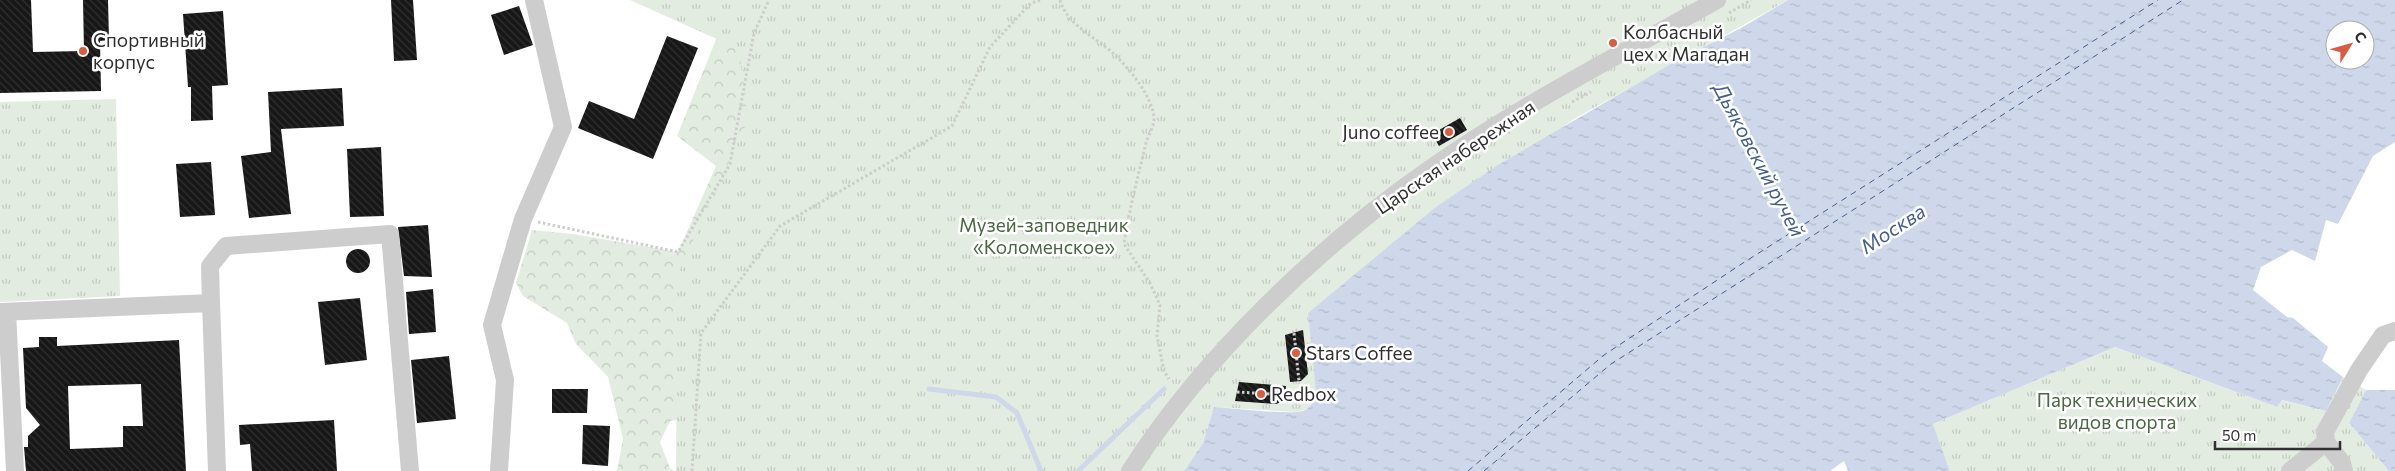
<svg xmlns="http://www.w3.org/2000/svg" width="2395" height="471" font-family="Commissioner,sans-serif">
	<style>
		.forest { fill: url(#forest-crowns) }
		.park { fill: url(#park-tufts) }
		.water { fill: url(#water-ripples); fill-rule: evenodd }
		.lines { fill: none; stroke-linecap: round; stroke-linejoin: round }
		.stream { stroke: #ced8ea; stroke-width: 5 }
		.ferry { stroke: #445e8c; stroke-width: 1; stroke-dasharray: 6 5; stroke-linecap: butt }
		.building { fill: url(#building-back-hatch); fill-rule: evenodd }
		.path { stroke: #cdcdcd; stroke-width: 3; stroke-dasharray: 2.5 2.5; stroke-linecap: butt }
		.minor { stroke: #cdcdcd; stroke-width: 18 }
		.poi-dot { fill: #d75d43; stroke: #fff; stroke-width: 2 }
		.labels { text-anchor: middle; stroke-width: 5; stroke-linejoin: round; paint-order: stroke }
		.poi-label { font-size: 19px; fill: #303030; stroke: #fff; text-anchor: start }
		.street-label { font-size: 19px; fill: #303030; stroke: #fff }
		.park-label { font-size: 19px; fill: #496841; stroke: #fff }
		.water-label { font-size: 20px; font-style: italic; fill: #445e8c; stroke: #fff }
	</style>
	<defs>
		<pattern id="forest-crowns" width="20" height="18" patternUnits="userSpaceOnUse" patternTransform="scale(1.25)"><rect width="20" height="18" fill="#e3ece0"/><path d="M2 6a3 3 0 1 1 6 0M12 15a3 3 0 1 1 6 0" fill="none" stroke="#c3cbc0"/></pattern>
		<pattern id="park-tufts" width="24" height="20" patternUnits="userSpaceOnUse" patternTransform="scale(1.25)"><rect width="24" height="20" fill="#e3ece0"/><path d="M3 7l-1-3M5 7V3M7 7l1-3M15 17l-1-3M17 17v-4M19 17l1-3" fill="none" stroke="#c3cbc0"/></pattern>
		<pattern id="water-ripples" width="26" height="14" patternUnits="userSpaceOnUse" patternTransform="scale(1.25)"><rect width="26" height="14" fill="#ced8ea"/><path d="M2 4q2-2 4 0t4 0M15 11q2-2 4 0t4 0" fill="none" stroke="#b1bac9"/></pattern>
		<pattern id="building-back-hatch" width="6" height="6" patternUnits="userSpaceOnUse" patternTransform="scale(1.25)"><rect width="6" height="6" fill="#171717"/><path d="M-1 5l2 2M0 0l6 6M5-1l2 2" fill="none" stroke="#303030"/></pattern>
	</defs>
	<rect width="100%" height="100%" fill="#fff"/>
	<path class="forest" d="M901,0L698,417L670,421L660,442L670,468L674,471H617L623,439L608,377L576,344L567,323L523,296L516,283L532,230L573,234L678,252L716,166L677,136L728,10Z"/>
	<path class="park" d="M630,0H1788L1574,119L1308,313C1310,330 1320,386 1315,399C1312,407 1304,411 1296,412L1214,407L1203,443L1184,471H676L677,276L748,120L739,49Z
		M116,99L120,296L0,302V102Z
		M2115,347L2277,407L2281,400L2326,411L2343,377L2366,390L2349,423L2389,471H1950L1933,424Z"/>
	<path class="water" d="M1788,0H2395V142L2373,156L2338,224L2326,220L2315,261L2292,250L2261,267L2253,290L2287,317L2293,318L2328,347L2322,361L2343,377L2326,411L2282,400L2277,407L2115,347L1933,424L1950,471H1848L1844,461L1830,471H1184L1203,443L1214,407C1231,408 1290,415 1303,411C1312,407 1316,399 1316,390L1308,313L1436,207L1498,165L1676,61L1741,28ZM2335,30H2365V60H2335Z
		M2366,390H2395V471H2389L2349,423Z"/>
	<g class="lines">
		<path class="stream" d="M929,389L996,397L1017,413L1041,471
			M1078,471L1164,389"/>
		<path class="ferry" d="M1468,471L1604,355L1743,263L2158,0
			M1484,471L1611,364L2183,0"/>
	</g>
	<path class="building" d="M0,0H31L33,52L84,51L83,0H108L109,40L100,41L101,91L0,93Z
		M391,0H413L417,60L394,61Z
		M519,6L533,45L504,55L491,15Z
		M223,11L228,85L212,86L213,120L191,121V87H188L183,14Z
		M667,36L698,48L653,159L578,128L589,101L634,119Z
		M342,88L344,126L281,129L291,214L249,218L241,156L271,152L268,92Z
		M1460,118L1467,130L1439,146L1432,134Z
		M381,147L384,216L350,217L347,149Z
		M211,162L215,215L180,217L176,164Z
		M428,225L432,277L404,276L398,227Z
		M346 261a12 12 0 1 1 24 0a12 12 0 1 1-24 0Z
		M433,289L436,332L409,334L406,292Z
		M360,298L367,360L325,365L318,302Z
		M1303,330L1308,374L1301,381L1290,382L1285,335Z
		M39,337H57V346L179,340L186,471H26L24,447H28V436L40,425L26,408L23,348L39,347ZM141,384L143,426H123V447L70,449L68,386Z
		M449,356L456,419L417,423L411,360Z
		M1239,382L1286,386L1285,396L1281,402L1276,404L1235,401Z
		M552,389H588L587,413H552Z
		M334,420L337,471H252L250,444L240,445L239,425Z
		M583,425L610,426L608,466L582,464Z"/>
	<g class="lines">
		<path class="path" d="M1060,0C1067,26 1098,38 1116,56C1131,71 1151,95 1154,117C1155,125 1148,135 1146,143C1138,177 1129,209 1124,244L1150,283L1160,305L1157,336L1164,371L1169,379
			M1729,13L1751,0
			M1572,102L1591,92
			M538,222L678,252L730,164L754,33L769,0
			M1294,333L1299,381
			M1237,392L1286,395
			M692,471L701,333L780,226L952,126L990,47L1031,3L1041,0"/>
		<path class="minor" d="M211,303L217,471
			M0,312L211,303L210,266L226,246L390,234L410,471
			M7,312L15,471
			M2326,442L2342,463L2344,471
			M499,471L505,380L492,325L523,219L563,127L534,0
			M1130,471C1203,357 1319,246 1430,169C1521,105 1621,54 1717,0
			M2290,471L2326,442L2325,432L2359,370L2383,335L2395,331"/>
	</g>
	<g class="poi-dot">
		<circle cx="1613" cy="43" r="5"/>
		<circle cx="83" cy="51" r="5"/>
		<circle cx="1449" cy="132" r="5"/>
		<circle cx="1296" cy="353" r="5"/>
		<circle cx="1261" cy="394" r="5"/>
	</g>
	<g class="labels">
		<g class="poi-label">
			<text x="1623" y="39">Колбасный<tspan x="1623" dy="22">цех x Магадан</tspan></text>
			<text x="93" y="47">Спортивный<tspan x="93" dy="22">корпус</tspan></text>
			<text x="1439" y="139" text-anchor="end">Juno coffee</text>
			<text x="1306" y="360">Stars Coffee</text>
			<text x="1271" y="401">Redbox</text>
		</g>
		<g class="street-label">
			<text transform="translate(1455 157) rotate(-34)" y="7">Царская набережная</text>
		</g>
		<g class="park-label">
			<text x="1044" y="232">Музей-заповедник<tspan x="1044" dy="22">«Коломенское»</tspan></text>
			<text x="2117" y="407">Парк технических<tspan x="2117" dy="22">видов спорта</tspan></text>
		</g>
		<g class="water-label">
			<text transform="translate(1759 160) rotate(62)" y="7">Дьяковский ручей</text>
			<text transform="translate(1893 229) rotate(-33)" y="7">Москва</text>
		</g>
	</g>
	<g transform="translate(2350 45) rotate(53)"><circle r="24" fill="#ffffff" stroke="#acacac"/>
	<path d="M0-4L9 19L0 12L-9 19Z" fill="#d75d43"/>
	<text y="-8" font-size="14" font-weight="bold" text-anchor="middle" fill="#303030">С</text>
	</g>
	<path d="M2215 441v8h125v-8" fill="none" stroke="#303030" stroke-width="2.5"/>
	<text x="2222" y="441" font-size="15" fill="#303030" stroke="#ffffff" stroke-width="4" paint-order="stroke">50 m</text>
</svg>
